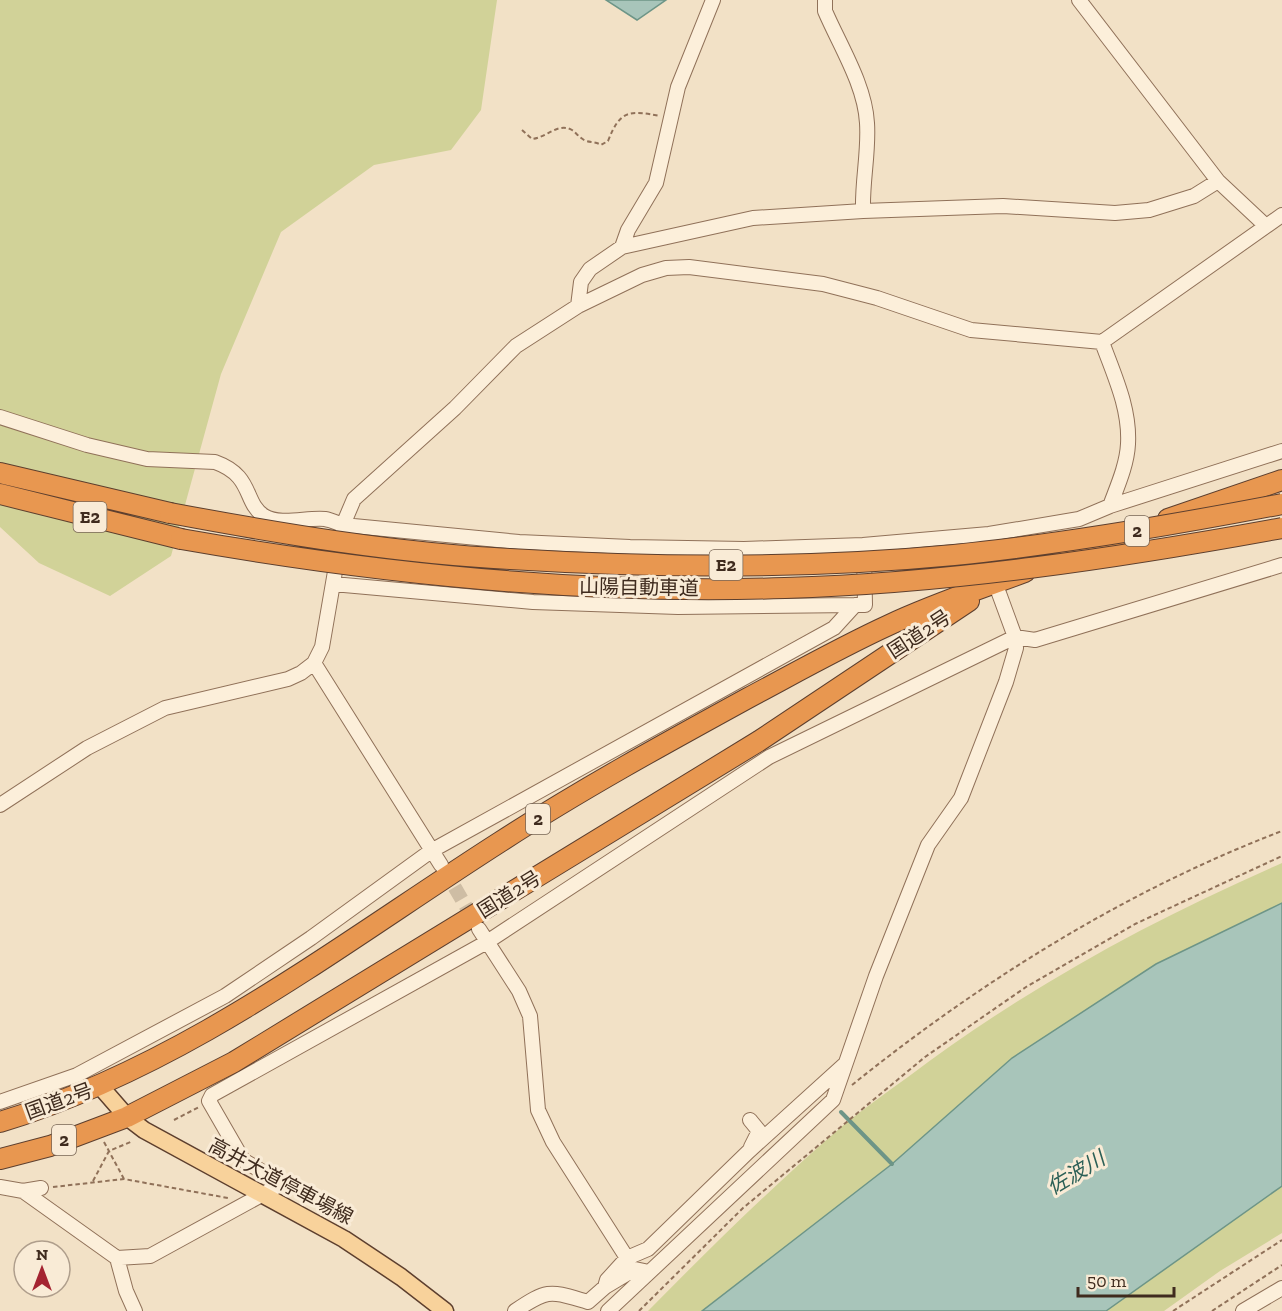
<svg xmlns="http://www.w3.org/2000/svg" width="1282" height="1311" font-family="'Zilla Slab','Noto Sans JP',serif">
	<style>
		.green { fill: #d1d298 }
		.water { fill: #a8c5ba; stroke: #6d9587; stroke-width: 1.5 }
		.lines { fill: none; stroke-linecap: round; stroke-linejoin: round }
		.stream { stroke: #6d9587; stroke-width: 4 }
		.minor-tunnel { stroke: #cebda4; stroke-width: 14; stroke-dasharray: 14 7; stroke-linecap: butt }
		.minor-casing { stroke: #907159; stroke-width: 16 }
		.major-casing { stroke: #5d3f2e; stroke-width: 19 }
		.highway-casing { stroke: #5d3f2e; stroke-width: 22 }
		.path { stroke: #907159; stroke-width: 2; stroke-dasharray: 4.5 3; stroke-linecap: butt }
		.minor { stroke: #fcefda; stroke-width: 14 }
		.major { stroke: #f8d29b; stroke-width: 16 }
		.highway { stroke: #e89750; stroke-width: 20 }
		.highway-bridge-casing { stroke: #5d3f2e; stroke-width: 22; stroke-linecap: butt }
		.highway-bridge { stroke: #e89750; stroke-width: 20 }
		.labels { text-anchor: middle; stroke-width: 6; stroke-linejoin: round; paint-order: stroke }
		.shield { fill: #f9ebd6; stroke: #776555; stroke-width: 1.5 }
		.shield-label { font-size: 18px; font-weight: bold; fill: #3f2b1e }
		.street-label { font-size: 20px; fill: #3f2b1e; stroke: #f9ebd6 }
		.water-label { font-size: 21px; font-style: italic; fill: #2c6057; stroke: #f9ebd6 }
	</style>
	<rect width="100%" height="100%" fill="#f2e1c6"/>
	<path class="green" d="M0,0H497L481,110L451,150L374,165L281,232L221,374L171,556L110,596L39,563L0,527Z
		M1282,863V903L1156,965L1012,1058L892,1164L702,1311H648C712,1246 777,1182 846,1123C866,1107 887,1092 908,1077C1026,988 1147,922 1282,863Z
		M1282,1186V1233L1220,1271L1164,1311H1106Z"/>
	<path class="water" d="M606,0H666L637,20Z
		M1282,903V1186L1106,1311H702L892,1164L1012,1058L1156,964Z"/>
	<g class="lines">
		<path class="stream" d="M841,1112L892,1164"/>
		<path class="minor-tunnel" d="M444,869L475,922"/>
		<defs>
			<path id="minor" d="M825,0V11C840,46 865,85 867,123C869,152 862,181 863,211
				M1079,0L1218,181L1266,226
				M622,247L628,230L656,183L678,87L713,0
				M578,306L581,282L590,269L622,247L753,218L863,211L1003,206L1115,213L1149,210L1194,196L1218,181
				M1102,342C1114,375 1130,408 1128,444C1127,465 1117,487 1110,506
				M0,417L87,445L147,459L215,462C254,476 243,502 264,516C281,526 307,517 325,519C331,520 337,523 343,525L519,542L630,547L744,549L863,545L989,534L1079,519L1110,506L1282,451
				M333,584L533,602L678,607L855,605H865L864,554
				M314,663L441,865
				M0,805L87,748L165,708L288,679L301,673L314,663L322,647L343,525L354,499L455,408L516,346L578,306L642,275L666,268L689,267L823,284L877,298L971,330L1102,342L1282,215
				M479,929L519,991L530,1016L538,1110L553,1142L627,1258L607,1280L605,1287
				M0,1102L77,1075L225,996L311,938L431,851L834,628L855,605
				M750,1120L759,1131L751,1147
				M0,1187L23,1191L41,1188
				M23,1191L117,1258L150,1256L276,1187L271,1177L243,1160L209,1101L212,1095L487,942L769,757L1015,637L1035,640L1282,565
				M117,1258L126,1291L135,1311
				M627,1258L648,1249L749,1151L844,1065
				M515,1311C549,1288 550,1291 588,1302L605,1287L635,1269L649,1272
				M608,1311L833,1100L876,976L928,845L961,798L1006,682L1016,648L1015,637L993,577
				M1243,1311L1282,1288"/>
			<path id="major" d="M100,1086L127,1117L144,1130L344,1239L401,1277L445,1311"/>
			<path id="highway" d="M0,473L170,513
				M0,494L181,539
				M1168,519L1282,480
				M1059,560L1115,539
				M0,1122C185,1066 339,945 500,842C580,790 664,744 748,698C795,673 841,647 889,625C933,604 980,589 1025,572
				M0,1159L50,1146L127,1117L234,1062L759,741L969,601"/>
		</defs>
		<use href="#minor" class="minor-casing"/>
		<use href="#major" class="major-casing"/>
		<use href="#highway" class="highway-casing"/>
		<path class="path" d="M522,130L532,139C546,138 558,122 572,130C576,133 579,137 584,140C589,143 595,141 601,145L608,141C620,110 629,110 660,116
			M852,1085C981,981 1127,890 1282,831
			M174,1120L199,1107
			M104,1142L124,1179
			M93,1181L109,1151L133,1141
			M53,1187L124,1179L228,1198
			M639,1311L743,1208L925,1057L1026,987L1135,924L1282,856
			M1173,1311L1282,1240
			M1212,1311L1282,1265"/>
		<use href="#minor" class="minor"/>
		<use href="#major" class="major"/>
		<use href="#highway" class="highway"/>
		<defs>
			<path id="highway-bridge" d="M170,513C282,534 395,553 510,559C657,568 807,569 954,555C1064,544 1173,525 1282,504
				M181,539C380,574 582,595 785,588C952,583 1118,558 1282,528"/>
		</defs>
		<use href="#highway-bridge" class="highway-bridge-casing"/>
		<use href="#highway-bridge" class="highway-bridge"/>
	</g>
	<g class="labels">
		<g class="shield">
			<rect x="73.5" y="502" width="33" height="30" rx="4.5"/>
			<rect x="1125" y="516" width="24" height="30" rx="4.5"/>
			<rect x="709.5" y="550" width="33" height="30" rx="4.5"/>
			<rect x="526" y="804" width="24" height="30" rx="4.5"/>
			<rect x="52" y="1125" width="24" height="30" rx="4.5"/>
		</g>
		<g class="shield-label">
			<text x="90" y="523">E2</text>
			<text x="1137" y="537">2</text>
			<text x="726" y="571">E2</text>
			<text x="538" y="825">2</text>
			<text x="64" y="1146">2</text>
		</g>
		<g class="street-label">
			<text transform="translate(639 587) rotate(1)" y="7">山陽自動車道</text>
			<text transform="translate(919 634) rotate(-33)" y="7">国道2号</text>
			<text transform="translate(509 894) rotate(-32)" y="7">国道2号</text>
			<text transform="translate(59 1101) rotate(-20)" y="7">国道2号</text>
			<text transform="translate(281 1181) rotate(28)" y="7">高井大道停車場線</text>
		</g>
		<g class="water-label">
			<text transform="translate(1076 1173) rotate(-31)" y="7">佐波川</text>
		</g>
	</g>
	<g transform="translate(42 1269)"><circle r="28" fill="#f9ebd6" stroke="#af9e8c" stroke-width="1.5"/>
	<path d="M0-4.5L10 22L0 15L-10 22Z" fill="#a42431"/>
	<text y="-9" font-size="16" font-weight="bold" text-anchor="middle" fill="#3f2b1e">N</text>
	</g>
	<path d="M1078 1287v9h96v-9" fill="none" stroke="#3f2b1e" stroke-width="3"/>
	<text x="1087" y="1287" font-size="18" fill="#3f2b1e" stroke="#f9ebd6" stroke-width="4.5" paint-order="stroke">50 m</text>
</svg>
